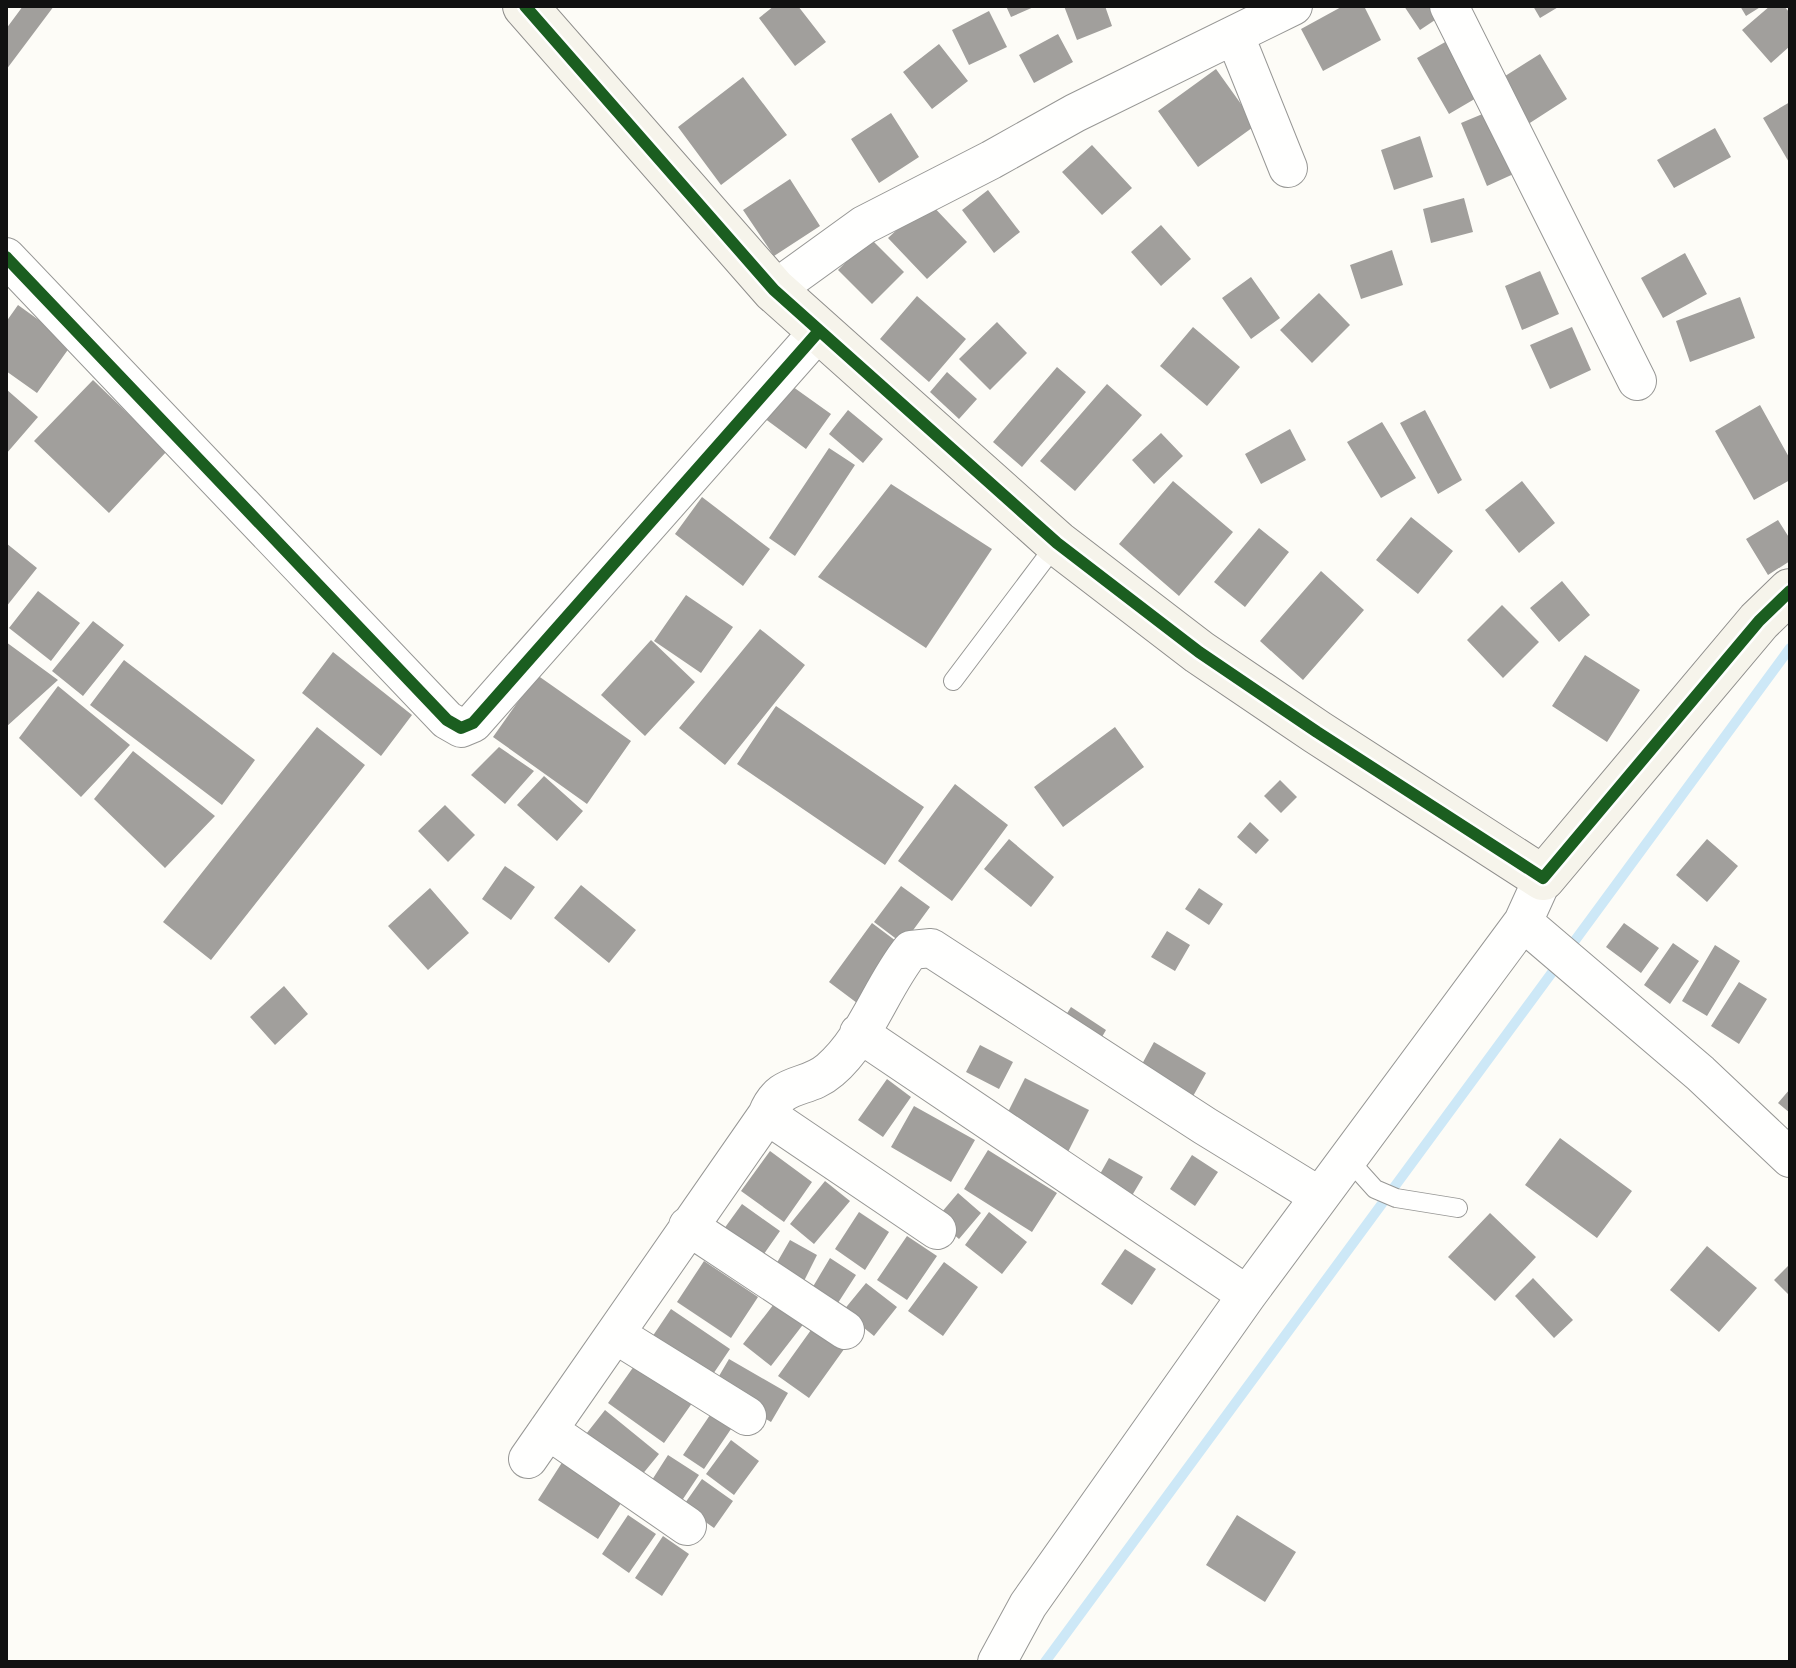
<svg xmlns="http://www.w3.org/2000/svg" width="1796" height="1668" font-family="'Crimson Pro',serif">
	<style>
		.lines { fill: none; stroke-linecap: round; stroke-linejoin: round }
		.stream { stroke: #cde8f7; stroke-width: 10 }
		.building { fill: #a19f9c }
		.lane-casing { stroke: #979795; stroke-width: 20 }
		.street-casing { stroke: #979795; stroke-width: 40 }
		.secondary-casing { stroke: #8e8d8b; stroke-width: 46 }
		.lane { stroke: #fffffe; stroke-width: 18 }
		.street { stroke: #fffffe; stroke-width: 38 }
		.secondary { stroke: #f6f4eb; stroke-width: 44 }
		.cycleway-casing { stroke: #fff; stroke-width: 17 }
		.cycleway { stroke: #1b5e20; stroke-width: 12 }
	</style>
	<rect width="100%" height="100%" fill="#fdfcf7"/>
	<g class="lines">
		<path class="stream" d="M1568,950L1790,648
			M1045,1662L1559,963"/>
	</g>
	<path class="building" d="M23,6H54L6,70V29Z
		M774,6H798L826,42L795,66L759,18Z
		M1006,6H1036L1011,17Z
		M1064,6H1105L1112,26L1077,40Z
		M1343,6H1364L1381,40L1323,71L1301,29Z
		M1404,6H1447L1450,10L1420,30Z
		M1533,6H1560L1540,18Z
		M1740,6H1762L1746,16Z
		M1770,6H1784L1790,13V46L1771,63L1742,30Z
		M989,11L1007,47L969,65L952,30Z
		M1058,34L1073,62L1034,83L1019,55Z
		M1447,41L1478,97L1449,114L1417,58Z
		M939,44L968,81L932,109L903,72Z
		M1540,54L1567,99L1519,130L1491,85Z
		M1216,69L1256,125L1198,167L1158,111Z
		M743,77L787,135L721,185L678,127Z
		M1790,102V164L1763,118Z
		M1492,110L1518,172L1487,186L1461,123Z
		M891,113L919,157L879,183L851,139Z
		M1715,128L1731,157L1674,188L1657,160Z
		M1420,136L1433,177L1394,190L1381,150Z
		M1092,145L1132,188L1102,215L1062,172Z
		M790,179L820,226L774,256L743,210Z
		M988,190L1020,232L994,253L962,210Z
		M1464,198L1473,232L1431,243L1423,209Z
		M928,201L967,242L927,279L888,238Z
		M1161,225L1191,259L1161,286L1131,252Z
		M870,238L904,272L872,304L838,270Z
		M1392,250L1403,285L1361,299L1350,265Z
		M1685,253L1707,294L1663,318L1641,278Z
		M1540,271L1559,314L1522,330L1505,286Z
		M1251,277L1280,318L1251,339L1222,298Z
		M1319,293L1350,325L1312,363L1280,330Z
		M917,296L966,339L929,382L880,339Z
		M1740,297L1755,338L1690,362L1676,321Z
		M18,305L72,344L37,393L6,371V322Z
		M997,322L1027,353L990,390L959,359Z
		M1193,327L1240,367L1207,406L1160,366Z
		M1572,327L1591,370L1550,389L1530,345Z
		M1057,367L1086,392L1022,467L993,442Z
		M947,372L977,399L959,419L930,392Z
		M93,380L167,451L109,513L34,441Z
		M789,384L831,414L806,449L764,418Z
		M1107,384L1142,415L1075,491L1040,461Z
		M6,389L38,417L6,454Z
		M1760,405L1790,459V480L1754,500L1715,431Z
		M848,410L883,439L863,463L829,434Z
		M1425,410L1462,480L1438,494L1400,423Z
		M1382,422L1416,478L1381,498L1347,442Z
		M1290,429L1306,460L1261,484L1245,454Z
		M1161,433L1183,456L1154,484L1132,460Z
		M829,448L855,465L795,556L769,538Z
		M1173,481L1233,532L1179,596L1119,544Z
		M1522,481L1555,523L1519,553L1485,510Z
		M891,484L992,549L926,648L818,577Z
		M702,497L770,549L743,586L675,534Z
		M1411,517L1453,551L1418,594L1376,560Z
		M1778,520L1790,539V561L1768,575L1746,539Z
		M1259,528L1289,552L1245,607L1214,582Z
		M6,543L37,568L6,607Z
		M1321,571L1364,610L1303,680L1260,641Z
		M1562,581L1590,615L1559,642L1530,608Z
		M38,591L80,623L51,661L9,628Z
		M686,595L733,627L701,673L654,641Z
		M1502,605L1539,642L1503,678L1467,640Z
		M93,621L124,645L83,696L52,671Z
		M760,629L805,665L725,765L679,728Z
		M651,640L695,682L645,736L601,695Z
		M6,642L58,680L6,727Z
		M333,652L412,715L381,756L302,693Z
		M1585,655L1640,690L1607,742L1552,706Z
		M124,660L255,760L222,805L90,705Z
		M537,675L631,741L587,804L493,737Z
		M58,686L130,745L81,797L19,738Z
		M776,706L924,807L885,865L737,764Z
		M317,727L365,765L211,960L163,922Z
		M1115,727L1144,767L1063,827L1034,787Z
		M499,747L534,771L505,804L471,775Z
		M133,751L215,816L165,868L94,799Z
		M544,776L583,811L557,841L517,805Z
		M1280,780L1297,797L1281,813L1264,796Z
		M955,784L1008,825L952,901L898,861Z
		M445,805L475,835L448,862L418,831Z
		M1250,822L1269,840L1256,854L1237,837Z
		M1009,839L1054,877L1031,907L984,869Z
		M1707,839L1738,866L1707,902L1676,875Z
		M505,866L535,887L511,920L482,899Z
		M581,885L636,930L609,963L554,918Z
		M901,886L930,907L903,944L874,922Z
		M430,888L469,933L428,970L388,926Z
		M1199,888L1223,904L1209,925L1185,909Z
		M872,923L904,947L861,1006L829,982Z
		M1624,923L1659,948L1641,973L1606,947Z
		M1167,931L1190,945L1175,971L1151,957Z
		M1673,943L1699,961L1670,1004L1644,985Z
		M1715,945L1740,961L1707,1016L1682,1001Z
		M1739,982L1767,999L1739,1044L1711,1026Z
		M284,986L308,1014L275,1045L250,1017Z
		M1071,1007L1106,1030L1095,1049L1059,1026Z
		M1154,1042L1206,1073L1187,1107L1135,1077Z
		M980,1045L1013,1062L999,1089L966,1072Z
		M1025,1078L1089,1110L1066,1156L1002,1124Z
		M887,1079L911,1097L883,1137L858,1120Z
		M1790,1089V1113L1778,1103Z
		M914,1106L975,1140L951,1182L891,1147Z
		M1560,1138L1632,1191L1597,1238L1525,1185Z
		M988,1150L1057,1193L1032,1232L964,1189Z
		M770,1151L812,1182L784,1222L741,1191Z
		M1192,1155L1218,1172L1195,1206L1170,1189Z
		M1109,1158L1143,1177L1124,1209L1091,1190Z
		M825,1181L850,1201L814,1244L790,1224Z
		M958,1193L981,1213L959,1239L936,1219Z
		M742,1204L780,1231L759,1261L721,1233Z
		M859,1212L889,1232L865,1270L835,1249Z
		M989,1212L1027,1242L1002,1274L965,1245Z
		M1490,1213L1536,1257L1495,1301L1448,1257Z
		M907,1236L937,1256L907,1300L877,1280Z
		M790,1240L817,1255L800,1289L771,1273Z
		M1707,1246L1757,1288L1719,1332L1670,1290Z
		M1125,1249L1156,1269L1132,1305L1101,1284Z
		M830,1258L856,1275L836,1306L811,1290Z
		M704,1261L758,1297L731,1338L677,1302Z
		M944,1262L978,1287L943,1336L908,1311Z
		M1790,1264V1296L1774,1280Z
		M1533,1278L1573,1320L1554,1338L1515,1296Z
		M866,1283L897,1307L874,1336L843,1311Z
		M777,1300L805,1322L771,1366L743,1344Z
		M671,1309L730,1349L707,1383L648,1343Z
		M816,1323L847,1345L809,1398L778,1376Z
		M639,1359L695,1399L664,1443L608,1403Z
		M729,1359L788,1393L771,1422L712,1388Z
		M605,1410L659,1454L632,1487L579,1443Z
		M710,1415L731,1429L704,1469L683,1455Z
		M731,1440L759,1461L734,1495L706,1474Z
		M668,1455L699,1475L675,1511L645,1491Z
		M563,1461L623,1500L598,1539L538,1500Z
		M702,1479L733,1501L714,1528L683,1506Z
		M628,1515L656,1534L629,1573L602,1554Z
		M1237,1515L1296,1552L1265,1602L1206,1565Z
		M663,1536L689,1554L662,1596L635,1578Z"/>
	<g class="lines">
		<defs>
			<path id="lane" d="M953,681L1057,543
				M1348,1159L1375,1189L1396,1198L1458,1208"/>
			<path id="street" d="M1449,6L1637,381
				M1235,36L1288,168
				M6,257L447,720L461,728L473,723L819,331
				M774,290L864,225L991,160L1075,113L1293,6
				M1523,922L1700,1073L1790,1158
				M859,1033L1247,1295
				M767,1115L937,1230
				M688,1226L845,1330
				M615,1334L747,1416
				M548,1430L687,1526
				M528,1459L767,1115C781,1079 806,1091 830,1070C867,1038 881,987 911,950L931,948L1205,1126L1319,1196
				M997,1662L1028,1605L1247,1295L1523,922L1543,878"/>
			<path id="secondary" d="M525,6L774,290L1057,543L1199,652L1317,732L1543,878L1759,621L1790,591"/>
		</defs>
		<use href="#lane" class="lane-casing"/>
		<use href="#street" class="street-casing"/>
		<use href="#secondary" class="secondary-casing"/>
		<use href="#lane" class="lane"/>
		<use href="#street" class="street"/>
		<use href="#secondary" class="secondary"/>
		<defs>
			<path id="cycleway" d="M525,6L774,290L1057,543L1199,652L1317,732L1543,878L1759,621L1790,591
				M6,257L447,720L461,728L473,723L819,331"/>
		</defs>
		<use href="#cycleway" class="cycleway-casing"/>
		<use href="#cycleway" class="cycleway"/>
	</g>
	<rect width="1796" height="1668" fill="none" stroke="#111111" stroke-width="16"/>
</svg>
